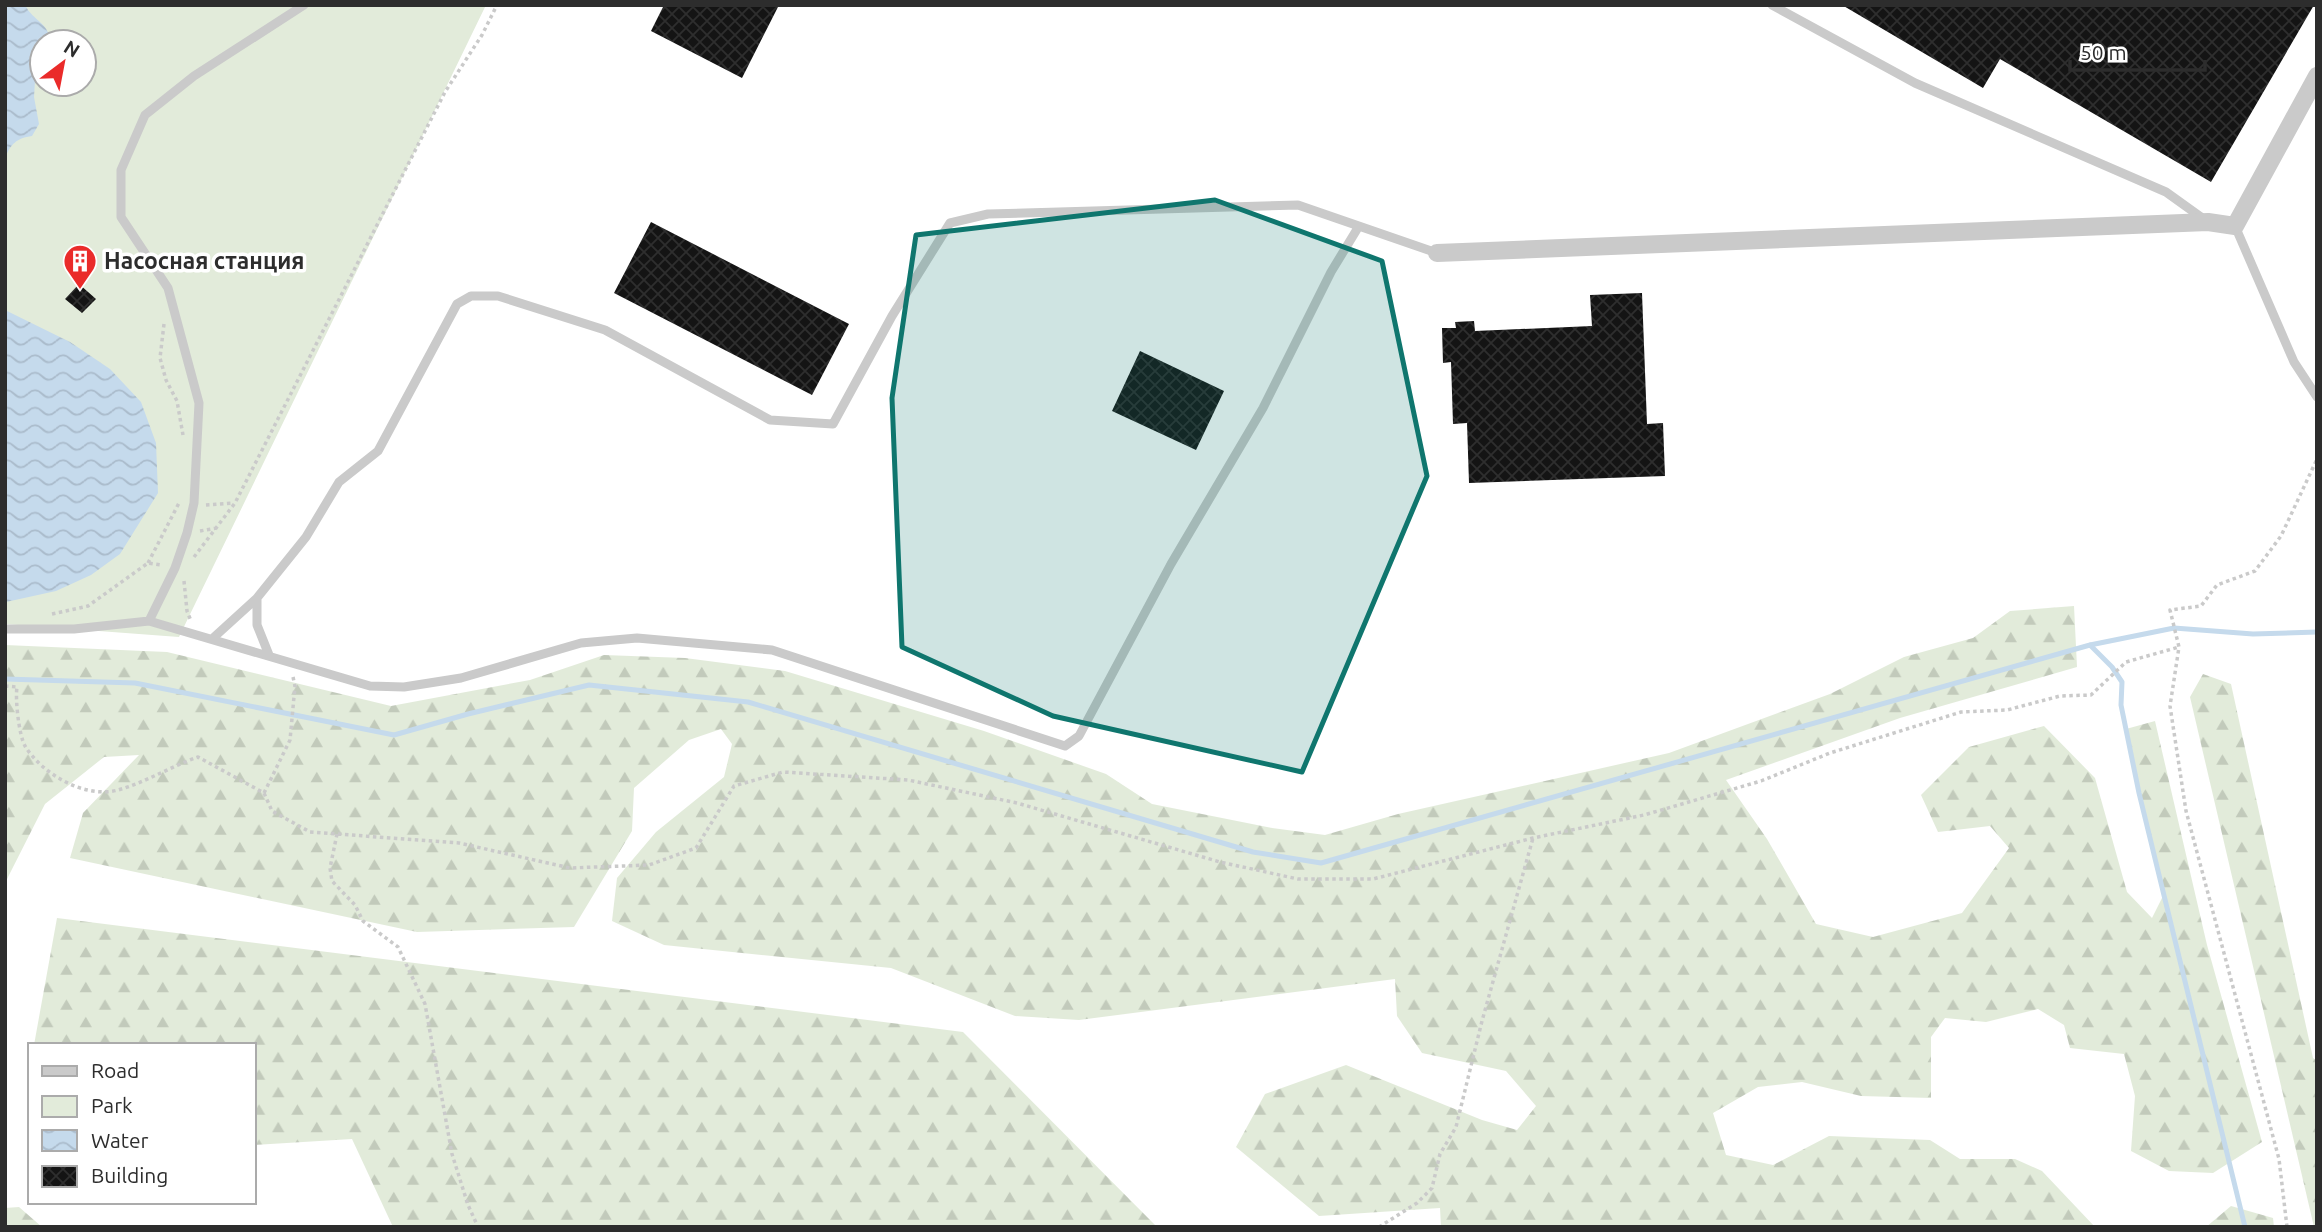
<svg xmlns="http://www.w3.org/2000/svg" width="2322" height="1232" font-family="Ubuntu,sans-serif">
	<style>
		.green { fill: #e2ebda; fill-rule: evenodd }
		.forest { fill: url(#forest-firs) }
		.water { fill: url(#water-waves) }
		.lines { fill: none; stroke-linecap: round; stroke-linejoin: round }
		.stream { stroke: #c5daec; stroke-width: 5 }
		.building { fill: url(#building-cross-hatch) }
		.path { stroke: #cacaca; stroke-width: 3.5; stroke-dasharray: 3.5 3.5; stroke-linecap: butt }
		.service { stroke: #cacaca; stroke-width: 9 }
		.minor { stroke: #cacaca; stroke-width: 18 }
		.marked { fill: #0f766e; fill-opacity: 0.2; stroke: #0f766e; stroke-width: 5; stroke-linejoin: round }
		.labels { text-anchor: middle; stroke-width: 7; stroke-linejoin: round; paint-order: stroke }
		.poi-label { font-size: 23px; font-weight: bold; fill: #2d2d2d; stroke: #fff; text-anchor: start }
	</style>
	<defs>
		<pattern id="forest-firs" width="22" height="20" patternUnits="userSpaceOnUse" patternTransform="scale(1.75)"><rect width="22" height="20" fill="#e2ebda"/><path d="M5 1l3.5 6h-7zM16 11l3.5 6h-7z" fill="#c2cabb"/></pattern>
		<pattern id="water-waves" width="16" height="10" patternUnits="userSpaceOnUse" patternTransform="scale(1.75)"><rect width="16" height="10" fill="#c5daec"/><path d="M0 5q4-4 8 0t8 0" fill="none" stroke="#aabbcb"/></pattern>
		<pattern id="building-cross-hatch" width="8" height="8" patternUnits="userSpaceOnUse" patternTransform="scale(1.75)"><rect width="8" height="8" fill="#141414"/><path d="M0 0l8 8M0 8l8-8" fill="none" stroke="#2e2e2e"/></pattern>
	</defs>
	<rect width="100%" height="100%" fill="#fff"/>
	<path class="green" d="M5,5H486L179,637L5,624ZM42,42H84V84H42Z"/>
	<path class="forest" d="M2074,606L2077,667L1900,718L1726,780L1767,839L1816,924L1873,937L1962,913L2009,848L1990,826L1938,832L1921,795L1969,747L2044,726L2095,778L2127,892L2152,918L2164,894L2126,729L2155,721L2207,945L2262,1142L2213,1173L2169,1171L2131,1151L2135,1096L2124,1054L2070,1048L2064,1025L2038,1009L1986,1022L1945,1018L1931,1037V1098L1861,1096L1802,1082L1758,1087L1713,1113L1726,1155L1773,1165L1829,1136L1930,1140L1960,1159H2015L2042,1171L2095,1227H1441L1440,1208L1319,1216L1236,1147L1265,1094L1346,1065L1482,1120L1517,1130L1536,1106L1506,1071L1422,1053L1397,1016L1395,979L1079,1020L1015,1016L891,968L664,945L612,921L617,878L656,832L724,777L732,744L721,729L689,740L634,788L632,831L574,927L417,932L70,858L83,813L139,755L104,757L45,804L5,883V645L167,652L391,706L530,680L604,655L685,658L785,671L984,731L1106,774L1152,804L1272,828L1325,835L1398,814L1669,753L1830,694L1904,657L1973,638L2010,611Z
		M2203,674L2231,684L2313,1058L2317,1061V1227H2314L2190,697Z
		M57,918L963,1032L1157,1227H393L352,1139L254,1145V1045H34Z
		M2231,1206L2273,1218L2274,1227H2206Z
		M19,1207L42,1227H5V1208Z"/>
	<path class="water" d="M5,5H25C34,22 49,22 50,42H42V59L35,81L34,97L39,124L32,136C17,138 10,144 5,159Z
		M5,310L70,342L110,369L141,402L156,443L158,493L120,554L91,575L56,591L6,602Z"/>
	<g class="lines">
		<path class="stream" d="M2090,645L2112,667L2122,682L2121,705L2139,793L2245,1227
			M5,679L135,683L394,735L468,714L589,685L748,702L1253,852L1321,863L2090,645L2174,628L2253,634L2317,632"/>
	</g>
	<path class="building" d="M664,5H779L742,78L651,31Z
		M1842,5H2314L2211,182L2000,59L1983,88Z
		M651,222L849,324L812,395L614,293Z
		M79,284L96,299L82,313L65,299Z
		M1642,293L1647,424L1663,423L1665,476L1469,483L1467,423L1453,424L1451,362L1443,363L1442,328H1456L1455,322L1474,321L1475,331L1592,326L1590,295Z
		M1140,351L1224,391L1196,450L1112,411Z"/>
	<g class="lines">
		<path class="path" d="M164,324L160,358L166,380L177,401L183,435
			M206,505L233,503
			M200,531L217,528
			M194,557L235,503L445,92L482,35L497,5
			M148,563L179,503
			M184,581L187,611L191,621
			M52,614L88,606L148,563L162,565
			M5,686L17,687C15,700 19,735 25,746C42,774 85,799 118,790C144,783 172,766 198,757L264,793L272,811L310,832L459,843L570,868L649,865L696,848L734,786L783,772L908,780L1017,803L1220,862L1298,879H1373L1533,838L1644,815L1761,781L1830,753L1961,712L2007,710L2060,696L2091,695L2126,662L2179,647
			M264,793L290,740L295,686L293,677
			M337,834L330,868L332,881L355,905L363,921L398,947L425,1004L452,1154L468,1205L478,1227
			M1379,1227L1417,1203L1432,1188L1440,1154L1456,1127L1482,1021L1533,838
			M2287,1227L2279,1159L2186,811L2170,706L2179,647L2170,610L2201,606L2217,585L2255,571L2281,536L2317,459"/>
		<path class="service" d="M1772,5L1915,83L2166,192L2205,220
			M2235,226L2294,362L2317,397
			M257,598V625L269,655
			M149,621L175,568L187,533L194,503L199,403L168,288L121,217V170L145,115L194,76L304,5
			M5,629H74L149,621L370,686L404,687L461,678L581,643L637,638L772,650L1065,746L1079,736L1171,564L1263,408L1331,272L1359,226
			M212,639L257,598L306,537L339,482L378,451L457,304L471,296H498L605,330L770,420L833,424L892,316L950,223L988,214L1298,205L1437,253"/>
		<path class="minor" d="M1437,253L2208,222L2235,226L2317,76"/>
	</g>
	<path class="marked" d="M1215,200L1382,261L1427,476L1302,772L1053,716L902,647L892,398L916,235Z"/>
	<defs>
		<symbol id="building-pin" viewBox="-11 -11 22 30"><path d="M0 17L-7.5 6A9.5 9.5 0 1 1 7.5 6Z" fill="#ea2b2a" stroke="#fff"/><path d="M-4-6H4V6H1V3H-1V6H-4ZM-2.5-4.3h1.7v1.8h-1.7ZM.8-4.3h1.7v1.8H.8ZM-2.5-1h1.7V.8h-1.7ZM.8-1h1.7V.8H.8Z" fill="#fff"/></symbol>
	</defs>
	<g fill-rule="evenodd">
		<use href="#building-pin" x="61" y="242" width="38" height="52"/>
	</g>
	<g class="labels">
		<g class="poi-label">
			<text x="104" y="269">Насосная станция</text>
		</g>
	</g>
	<rect width="2322" height="1232" fill="none" stroke="#2d2d2d" stroke-width="14"/>
	<rect x="28" y="1043" width="228" height="161" fill="#ffffff" stroke="#ababab" stroke-width="2"/>
	<rect x="42" y="1066" width="35" height="10" fill="#cacaca" stroke="#ababab" stroke-width="2"/>
	<text x="91" y="1078" font-size="21" fill="#2d2d2d">Road</text>
	<rect x="42" y="1096" width="35" height="21" fill="#e2ebda" stroke="#ababab" stroke-width="2"/>
	<text x="91" y="1113" font-size="21" fill="#2d2d2d">Park</text>
	<rect x="42" y="1130" width="35" height="21" fill="url(#water-waves)" stroke="#ababab" stroke-width="2"/>
	<text x="91" y="1148" font-size="21" fill="#2d2d2d">Water</text>
	<rect x="42" y="1166" width="35" height="21" fill="url(#building-cross-hatch)" stroke="#ababab" stroke-width="2"/>
	<text x="91" y="1183" font-size="21" fill="#2d2d2d">Building</text>
	<g transform="translate(63 63) rotate(32)"><circle r="33" fill="#ffffff" stroke="#ababab" stroke-width="2"/>
	<path d="M0-5L12 26L0 18L-12 26Z" fill="#ea2b2a"/>
	<text y="-10" font-size="19" font-weight="bold" text-anchor="middle" fill="#2d2d2d">N</text>
	</g>
	<path d="M2070 60v10h135v-10" fill="none" stroke="#2d2d2d" stroke-width="3.5"/>
	<text x="2080" y="60" font-size="21" fill="#2d2d2d" stroke="#ffffff" stroke-width="5" paint-order="stroke">50 m</text>
</svg>
